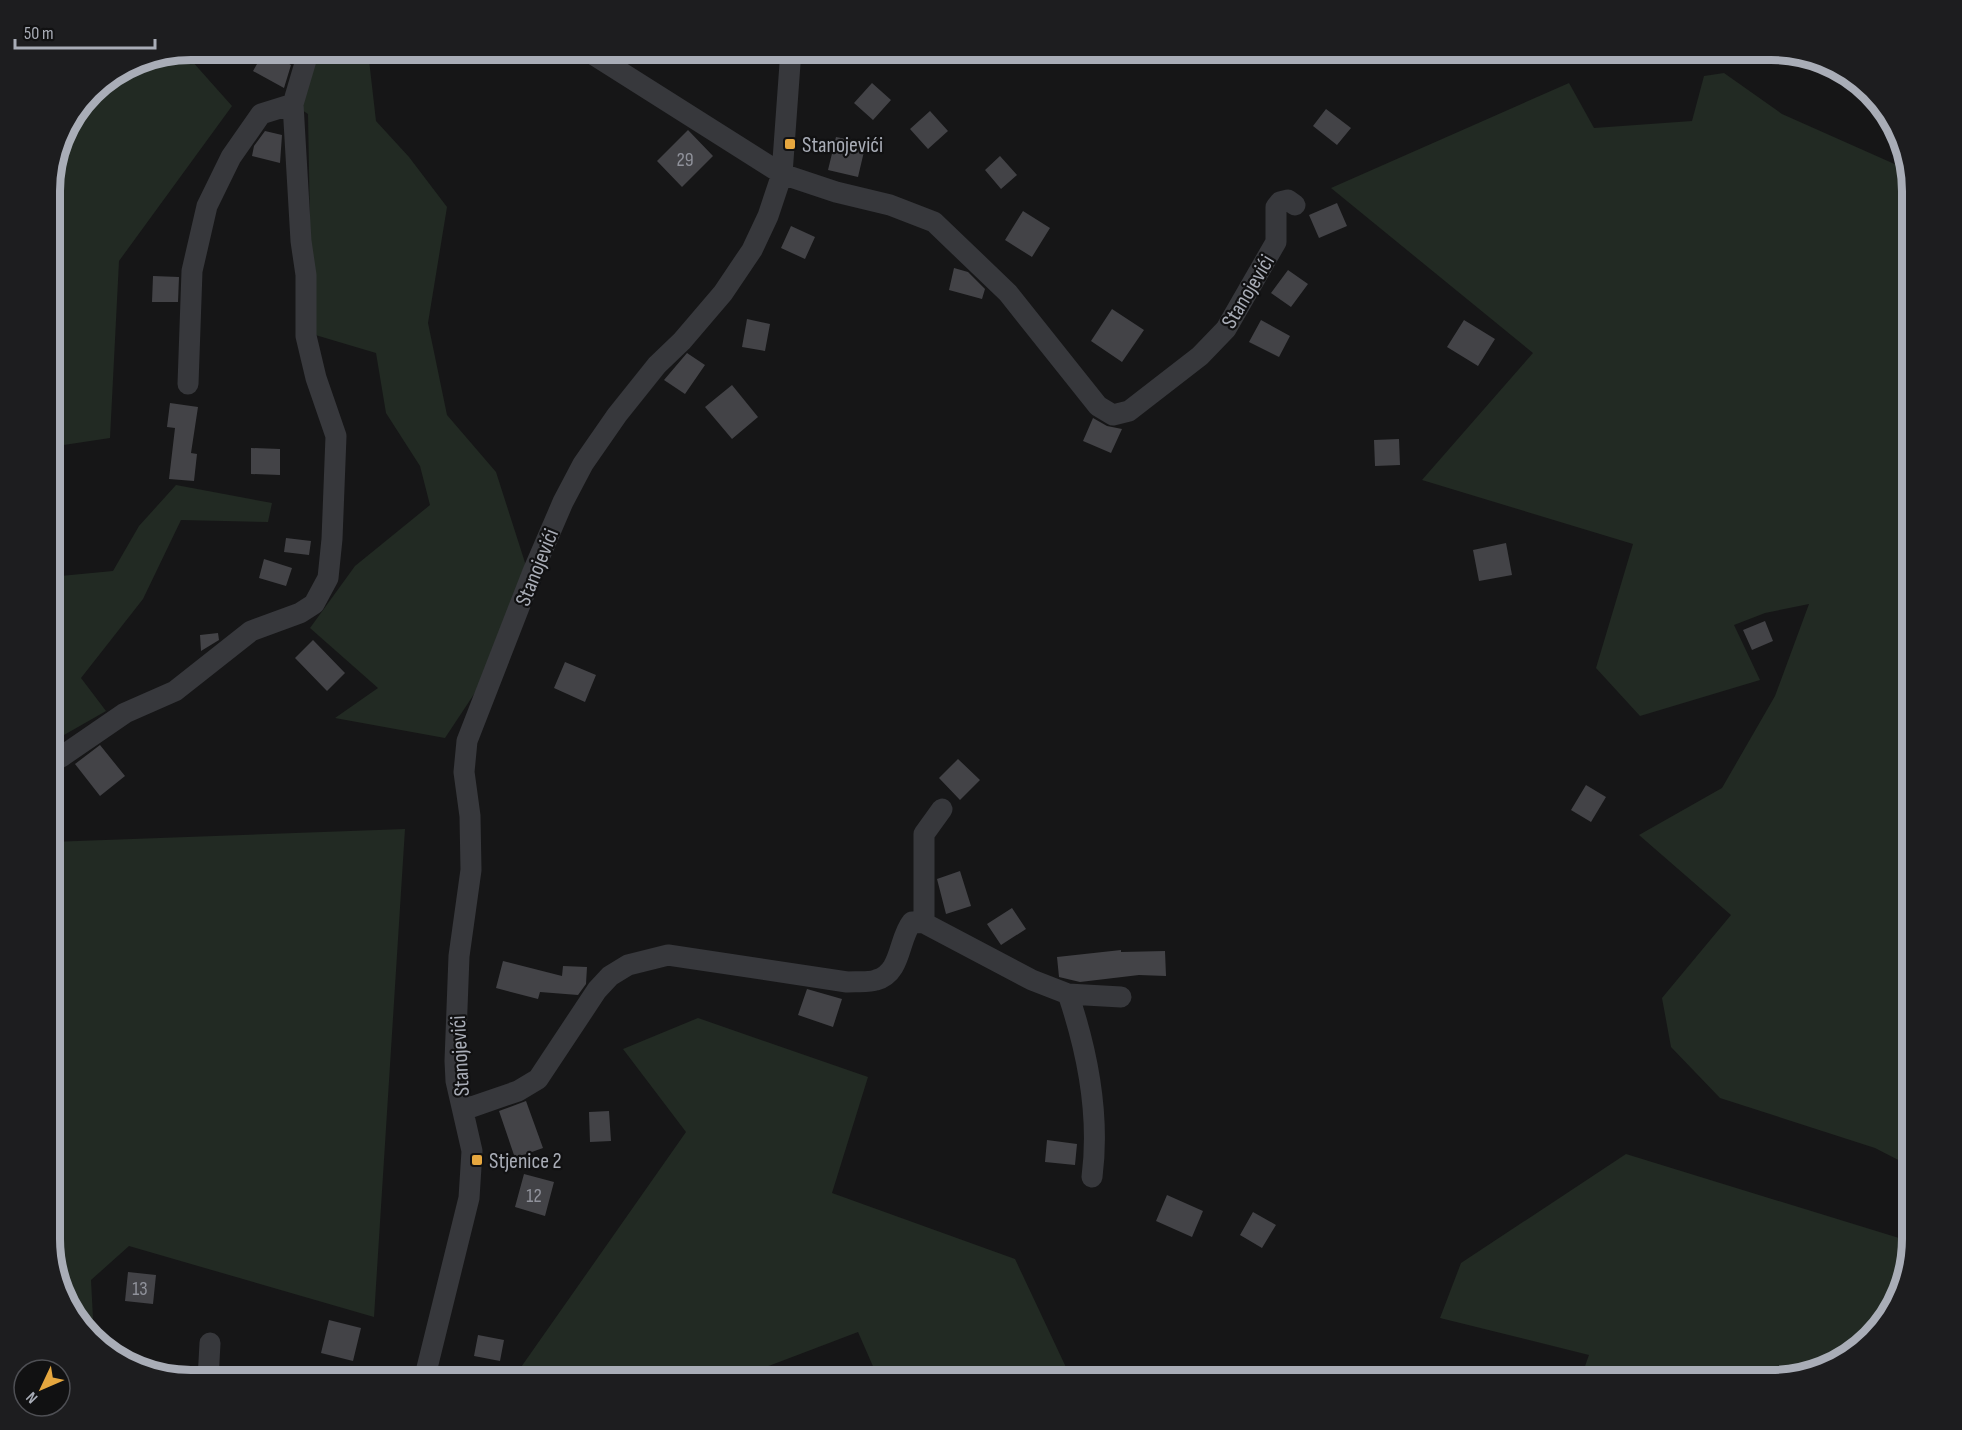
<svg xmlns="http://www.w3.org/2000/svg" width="1962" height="1430" font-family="'Sofia Sans Condensed',sans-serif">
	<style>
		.green { fill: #222a23 }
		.building { fill: #434347 }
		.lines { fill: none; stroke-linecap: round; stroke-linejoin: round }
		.minor { stroke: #37383c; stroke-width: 21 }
		.poi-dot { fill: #e6a73f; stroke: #111112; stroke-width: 2 }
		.labels { text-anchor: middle; stroke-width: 4.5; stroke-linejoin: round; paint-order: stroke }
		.number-label { font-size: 20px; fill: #90929b }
		.poi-label { font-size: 22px; fill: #a9adb7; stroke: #111112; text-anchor: start }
		.street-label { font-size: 22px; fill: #a9adb7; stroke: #111112 }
		.rim { fill: none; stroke: #a9adb7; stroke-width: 8 }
	</style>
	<rect width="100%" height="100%" fill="#161617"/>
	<path class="green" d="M316,50H371L369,60L376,121L409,157L447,207L428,323L447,415L496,472L528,572L486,676L445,738L335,718L378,688L310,628L355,566L430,505L420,466L386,413L376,353L312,334L308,114L293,104Z
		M183,51L232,106L119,261L110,438L57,446L50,443V181L64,128L97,85L137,60Z
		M1724,73L1782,114L1908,170L1912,191V1167L1875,1148L1720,1098L1671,1047L1662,998L1731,915L1639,835L1722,788L1775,696L1809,604L1765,613L1734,625L1760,680L1640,716L1596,668L1633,544L1422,480L1533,353L1331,188L1569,83L1594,128L1692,121L1704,76Z
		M176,485L272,503L268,522L181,520L143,599L81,678L106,711L50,743V577L113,571L139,526Z
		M405,829L374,1317L129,1246L91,1280L94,1338L64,1302L50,1248V842Z
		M698,1018L868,1077L832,1193L1015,1259L1072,1380H879L858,1332L732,1380H512L686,1132L623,1049Z
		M1626,1154L1912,1242L1883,1325L1834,1366L1771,1380H1580L1589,1355L1440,1318L1461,1263Z"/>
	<path class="building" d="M265,50L291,65L284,88L253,71Z
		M872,83L891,100L873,120L854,103Z
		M1326,109L1351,128L1337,145L1313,126Z
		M930,111L948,131L928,149L910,129Z
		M688,130L713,156L682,187L657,161Z
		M265,131L282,135L280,163L252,156L254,146Z
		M836,137L866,143L858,177L828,170Z
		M1000,156L1017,175L1001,189L985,170Z
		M1337,203L1347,226L1319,238L1309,215Z
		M1023,211L1050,228L1032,257L1005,240Z
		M791,226L815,237L805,259L781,248Z
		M954,268L968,272L985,289L982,299L949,290Z
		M1288,270L1308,284L1291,307L1271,293Z
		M153,276L179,277L178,302H152Z
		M1112,309L1144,330L1122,362L1091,341Z
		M747,319L770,324L765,351L742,347Z
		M1261,320L1290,336L1279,357L1249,342Z
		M1464,320L1495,339L1478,366L1447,347Z
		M687,353L705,365L685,394L664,380Z
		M732,385L758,417L732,439L705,407Z
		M170,403L198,407L191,453L197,454L194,481L169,479L175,428L167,427Z
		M1093,418L1107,426L1122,429L1111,453L1083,441Z
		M1399,439L1400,465L1375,466L1374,440Z
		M251,448L280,449V475L251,474Z
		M286,538L311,541L309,555L284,552Z
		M1506,543L1512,575L1479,581L1473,550Z
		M264,559L292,568L286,586L259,578Z
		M1765,621L1773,641L1752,650L1743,630Z
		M218,633L219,640L201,651L200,635Z
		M313,640L345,673L327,691L295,658Z
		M565,662L596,675L585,702L554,688Z
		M100,745L125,776L100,796L75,764Z
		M958,759L980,780L960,800L939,778Z
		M1586,785L1606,797L1591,822L1571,810Z
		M960,871L971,906L946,914L937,879Z
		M1012,908L1026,929L1001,945L987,924Z
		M1121,950V952L1165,951L1166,976L1139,975L1080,982L1059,977L1057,957Z
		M503,961L562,976L563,966L587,967L586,984L578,995L540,992L538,999L496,988Z
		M807,989L842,999L833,1027L798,1015Z
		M526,1101L543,1148L515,1158L499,1111Z
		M609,1111L611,1141L590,1142L589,1112Z
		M1047,1140L1077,1144L1075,1165L1045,1162Z
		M524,1174L554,1182L545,1216L515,1207Z
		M1167,1195L1203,1211L1192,1237L1156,1221Z
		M1253,1212L1276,1225L1262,1248L1240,1235Z
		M128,1272L156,1275L153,1304L125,1301Z
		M329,1320L361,1328L353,1361L321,1353Z
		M478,1335L504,1340L500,1361L474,1356Z"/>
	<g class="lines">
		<path class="minor" d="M586,50L782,174L836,192L890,205L934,222L1008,293L1098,406L1113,415L1129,411L1200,356L1226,329L1276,242V207L1280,202L1288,200L1295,205
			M188,384L192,271L207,206L231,157L261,114L293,104
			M61,757L125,713L175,691L251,631L300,613L314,604L328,578L332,539L336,436L316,378L306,336V275L301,241L293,104L309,50
			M924,923V834L942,809
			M1068,994C1088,1053 1100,1115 1092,1177
			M463,1110L518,1091L538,1079L597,990L610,976L628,965L668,955L847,982C856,981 868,983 876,980C902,973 898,939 912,922L924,923L1032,980L1068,994L1121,997
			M208,1380L210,1343
			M424,1380L469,1198L472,1151L456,1081L455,1061L459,956L471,870L470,816L464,772L467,741L532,574L563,502L583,464L617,415L657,365L682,341L723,293L752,250L768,216L782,174L791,50"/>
	</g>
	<g class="poi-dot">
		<rect x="784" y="138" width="12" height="12" rx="3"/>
		<rect x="471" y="1154" width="12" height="12" rx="3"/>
	</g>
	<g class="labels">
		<g class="number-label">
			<text x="685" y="166">29</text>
			<text x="534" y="1202">12</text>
			<text x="140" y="1295">13</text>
		</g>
		<g class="poi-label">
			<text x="802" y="152">Stanojevići</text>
			<text x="489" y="1168">Stjenice 2</text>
		</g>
		<g class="street-label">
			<text transform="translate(1247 291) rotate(-59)" y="8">Stanojevići</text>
			<text transform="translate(536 567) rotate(-68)" y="8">Stanojevići</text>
			<text transform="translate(459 1056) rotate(-93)" y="8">Stanojevići</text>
		</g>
	</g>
	<path d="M0 0H1962V1430H0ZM191 60H1771A131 131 0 0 1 1902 191V1239A131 131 0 0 1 1771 1370H191A131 131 0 0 1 60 1239V191A131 131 0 0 1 191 60Z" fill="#1d1d1f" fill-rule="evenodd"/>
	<path class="rim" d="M191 60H1771A131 131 0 0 1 1902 191V1239A131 131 0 0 1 1771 1370H191A131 131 0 0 1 60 1239V191A131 131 0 0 1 191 60Z"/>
	<g transform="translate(42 1388) rotate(226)"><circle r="28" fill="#111112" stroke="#4e4f54" stroke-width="1.5"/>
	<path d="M0-4.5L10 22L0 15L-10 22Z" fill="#e6a73f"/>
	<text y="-9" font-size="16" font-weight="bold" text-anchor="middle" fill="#a9adb7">N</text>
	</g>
	<path d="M15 39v9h140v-9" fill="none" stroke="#a9adb7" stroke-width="3"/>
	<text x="24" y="39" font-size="18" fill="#a9adb7" stroke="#111112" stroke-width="4.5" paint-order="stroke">50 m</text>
</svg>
